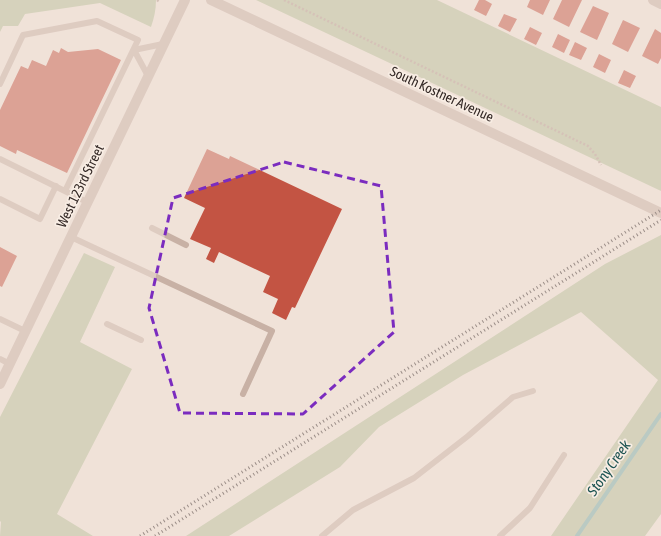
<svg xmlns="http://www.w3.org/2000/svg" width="661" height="536" font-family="'Asap Condensed',sans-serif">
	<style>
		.green { fill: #b6bf99 }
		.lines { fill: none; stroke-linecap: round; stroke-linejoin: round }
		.stream { stroke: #78ada9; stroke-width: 4 }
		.building { fill: #c35443 }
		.path { stroke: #b49b8f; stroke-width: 2.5; stroke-dasharray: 2 2; stroke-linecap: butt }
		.service { stroke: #c8b1a5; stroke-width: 6 }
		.minor { stroke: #c8b1a5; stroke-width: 10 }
		.tertiary { stroke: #c8b1a5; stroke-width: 10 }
		.rail { stroke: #342926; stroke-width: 3; stroke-dasharray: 1 3; stroke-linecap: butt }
		.marked { fill: none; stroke: #7b2cbf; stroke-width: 3; stroke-dasharray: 8 5; stroke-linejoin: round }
		.labels { text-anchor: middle; stroke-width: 3.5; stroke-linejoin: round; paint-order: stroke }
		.street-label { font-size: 14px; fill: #342926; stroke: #f8ede4 }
		.water-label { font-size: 15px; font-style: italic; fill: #1d5452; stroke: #f8ede4 }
	</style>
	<rect width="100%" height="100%" fill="#f0e2d8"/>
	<path class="green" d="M0,0H156C156,10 154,18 151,27L100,3L25,14L18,26H3L0,32Z
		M256,0H437L661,107V191Z
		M661,235V514L645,536H551L658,380L581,312L463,375L379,427L340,467L229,536H186L605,264Z
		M84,253L115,267L80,342L132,369L57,514L93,536H0L1,522L0,521V417Z"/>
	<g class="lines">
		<path class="stream" d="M577,536L661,414"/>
	</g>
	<path class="building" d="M479,0H485L492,4L486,16L474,10Z
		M530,0H550L543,15L527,7Z
		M562,0H582L569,27L553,19Z
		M593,6L609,13L597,40L580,32Z
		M504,14L517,19L510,32L498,26Z
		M623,20L640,28L628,52L612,44Z
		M530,27L542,33L536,45L524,39Z
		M655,29L661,33V58L658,64L642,56Z
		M558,34L570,40L564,53L552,47Z
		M575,42L587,48L581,60L569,55Z
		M61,48L68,52L98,49L121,60L67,173L17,150L16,154L0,146V110L21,66L28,69L32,60L46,66L53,50L59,53Z
		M599,54L611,60L605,73L593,67Z
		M624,70L636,76L630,88L618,83Z
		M207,149L229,159L230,156L342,209L295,308L292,307L286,320L272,313L278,299L263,292L270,276L219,252L214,263L206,259L211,248L190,239L205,208L184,198Z
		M0,247L17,256L2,287L0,286Z"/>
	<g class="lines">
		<path class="path" d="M157,0L160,2
			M284,0L588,146L595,154L601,165"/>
		<path class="service" d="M148,76L134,50L163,44
			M0,84L23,35L97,21L138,40L65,191
			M0,159L87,202
			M0,199L40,219L56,186
			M152,228L186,245
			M71,237L272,331L243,394
			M0,319L25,331
			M107,324L141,340
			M0,359L10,364
			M322,536L353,510L414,478L468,436L513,397L533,391
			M500,536L530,508L564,455"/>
		<path class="minor" d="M211,0L661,213
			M653,0L661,4"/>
		<path class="tertiary" d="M0,384L185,0"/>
		<path class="rail" d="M140,536L661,210
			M155,536L661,220"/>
	</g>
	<path d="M0 0H661V536H0ZM284,162L381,186L394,332L303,414L180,413L149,308L173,198Z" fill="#f0e2d8" fill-opacity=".55" fill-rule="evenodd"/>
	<path class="marked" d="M284,162L381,186L394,332L303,414L180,413L149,308L173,198Z"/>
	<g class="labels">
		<g class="street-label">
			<text transform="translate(442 94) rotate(25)" y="5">South Kostner Avenue</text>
			<text transform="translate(80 186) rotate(-64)" y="5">West 123rd Street</text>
		</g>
		<g class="water-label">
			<text transform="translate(609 468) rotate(-55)" y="5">Stony Creek</text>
		</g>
	</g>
</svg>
